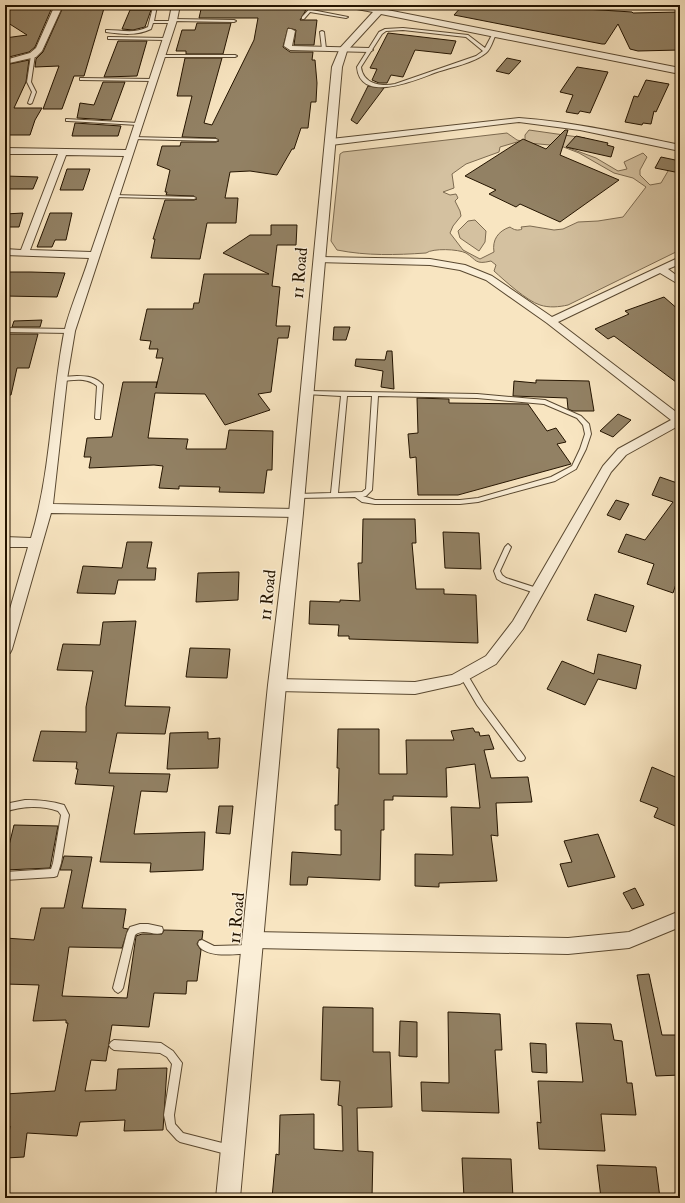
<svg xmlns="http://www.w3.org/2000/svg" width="685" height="1203" font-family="'IM FELL Double Pica',serif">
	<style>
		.green { fill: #d4c1a0; stroke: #7c6a50; fill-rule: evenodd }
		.building { fill: #928164; stroke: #241400 }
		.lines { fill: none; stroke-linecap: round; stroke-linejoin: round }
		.service-casing { stroke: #594830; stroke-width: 2 }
		.minor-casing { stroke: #594830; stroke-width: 2 }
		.tertiary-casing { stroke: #594830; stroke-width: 2 }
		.service { fill: #faeed7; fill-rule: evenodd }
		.minor { fill: #faeed7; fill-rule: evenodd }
		.tertiary { fill: #faeed7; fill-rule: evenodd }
		.labels { text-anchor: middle; stroke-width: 3; stroke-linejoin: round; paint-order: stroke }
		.street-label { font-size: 17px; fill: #241400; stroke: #faeed7 }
	</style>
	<rect width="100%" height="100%" fill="#f8e5c1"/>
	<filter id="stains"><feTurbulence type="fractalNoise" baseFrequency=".005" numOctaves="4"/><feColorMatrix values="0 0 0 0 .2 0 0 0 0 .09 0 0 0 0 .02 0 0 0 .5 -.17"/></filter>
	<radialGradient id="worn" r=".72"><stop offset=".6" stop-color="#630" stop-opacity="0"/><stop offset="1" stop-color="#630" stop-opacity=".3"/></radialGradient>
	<path class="green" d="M529,130L585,138L587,142L569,148L596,158L618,171L627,169L624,162L643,153L647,157L640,170V175L650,185L661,183L671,166L680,162V250L568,305C559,307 549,308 540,305C527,301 505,281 494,271L496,265L491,261C475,265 477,260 466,253C458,249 433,248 426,253C396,255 367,256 337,250L331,241L340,154L343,152L507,133L517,140L525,142V135ZM517,142L561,146L579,153L614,173L633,178L646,187L623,217L598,221L578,222L563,229L554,230L530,226L521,227L522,229C518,231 514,230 510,227C498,231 492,240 494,252L480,259L463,250L450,233L453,226L461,216L460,211L455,201L458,198L456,194L450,195L443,192L454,188L452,174L466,164L499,152L500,147Z
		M475,220L486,231L485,242L479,251L460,238L458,231L468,221Z"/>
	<path class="building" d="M7,5H53L35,47L29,52L5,58V38L27,35L5,21V12L10,11Z
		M64,5H105L84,76H74L62,109H43L59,66L35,67L36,59L43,52Z
		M202,5H276L306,10L300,20H317L314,45H294L296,30L288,28L283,47L290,52H313L312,60H315L317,83L316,102H311L308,128H301L294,149H292L277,175L250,171L230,172L225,198H238L236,223H207L200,259L151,258L155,239H153L165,200H194L197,199L194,196L166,195L167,192H165L170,170L157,165L162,146H180L181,142H216L219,141L216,138L182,137L192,96H177L185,58H222L204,123L212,125L254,40L258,18H199Z
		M463,5H573L586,7L585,9L632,12L633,13L680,12V50L638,51L630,49L618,24L605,44H602L454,15Z
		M130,10H151L145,27L133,30L122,29Z
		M197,23H231L223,54H186V51H176L182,30H195Z
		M388,33L456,41L451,54L415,50L403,77L391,75L387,83H379L372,80L377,69L370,68Z
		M118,41H147L137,76L104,77Z
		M507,58L521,61L509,74L496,71Z
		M29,60L26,82L14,108H42L35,120L30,135H5V65Z
		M577,67L608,72L590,113L580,111L578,114L566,112L573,95L560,92Z
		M646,80L669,84L656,112L654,111L651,124L643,123L642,125L625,122L634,96L638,97Z
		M103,82H125L111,120L77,118L80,103L94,105Z
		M368,86L384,88L357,124L351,120Z
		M75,123L121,126L118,136H72Z
		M565,130H568L560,155L619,180L560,222L520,204L516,207L489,194L496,190L465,176L523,139L546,149Z
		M576,136L608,143L607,145L614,147L611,157L566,147Z
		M661,157L680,161V173L655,168Z
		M67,169H90L83,190H60Z
		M5,176L38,177L33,189H5Z
		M23,213L19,227H5V214Z
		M50,213H72L66,240H55L52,247H37Z
		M271,225H297L296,245H277L272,286L280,287L276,326H290L288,338H278L271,392L258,394L270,410L225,425L205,394L155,393L148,438L188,439L186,449H226L229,430L273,431L272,470H267L264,493L219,492L220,487L179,486V489L159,488L163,466L154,465L89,468L91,457H84L87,438L112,437L123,382H157L156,388L163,358H156L158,349H149L151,341L140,340L147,309H193L194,303H199L204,274H269L223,253L250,235H271Z
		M5,272H31L65,273L57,297L5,296Z
		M664,297L680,311V385L614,336L608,339L595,329L629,314L625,311Z
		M42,320L40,327H12L14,321Z
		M334,327H350L346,340H333Z
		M9,334H38L29,368H17L11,395H5V347Z
		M387,351H392L394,389L381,387L383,371L355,366L356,359L385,360Z
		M536,380L589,381L594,411H573L568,409L567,398L513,396L514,381L536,383Z
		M417,398L449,399V403L528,404L547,431L556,428L566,442L557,444L571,464L458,495H418L416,457L410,458L408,434L418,433Z
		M618,414L631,420L613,437L600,431Z
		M660,477L680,484V572L673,593L647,584L654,564L618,552L626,534L645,540L673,502L652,495Z
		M616,500L629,504L620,520L607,515Z
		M363,519H415L416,543H412L416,589H444V594L476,595L478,643L349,639V636H338L339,625L309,624L310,601L340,602V600L360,601L358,563H362Z
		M443,532L479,533L481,569L445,568Z
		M127,542H152L147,568H156L155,580H118L115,594L77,593L83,566L122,568Z
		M239,572L238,600L196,602L198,573Z
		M595,594L634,606L626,632L587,620Z
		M136,621L125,706L170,707L165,734L117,733L109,773L170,774L167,792L141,791L134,834L205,832L203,870L150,872L151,863L100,862L114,786L75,784L78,769H76L77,762L33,761L41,731L86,732V707L93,671L57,670L63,644L100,645L103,622Z
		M190,648L230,649L227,678L186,677Z
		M598,654L641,665L636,689L598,679L585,705L547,689L562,661L594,674Z
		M473,728L475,732H479L480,736L489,735L494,749L484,750L491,778L528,777L532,802L496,803L498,836L491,835L497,881L439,883V887L415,886V854L453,855L451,807L480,808L475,764L446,768L447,797L393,796V800H384V830H381L380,880L308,877L307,885H290L292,852L341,855V830H335V805H338L339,768H337L338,729H379V774H407L406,740H454L451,731Z
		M208,732V739L220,738L218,768L167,769L170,733Z
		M652,767L680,779V828L654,817L658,808L640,801Z
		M219,806H233L230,834L216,833Z
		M14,825L58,826L50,868L5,870V862Z
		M598,834L615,877L568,887L560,864L572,862L564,841Z
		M64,856L92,857L82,908L126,909L123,928L128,929L122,948L69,947L62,996L127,998L136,936L142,934H162L164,930L203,931L202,939L199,940L197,944L201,950L197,981H187L186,994L154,993L149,1027L112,1025L106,1061L91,1060L85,1091L116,1090L118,1069L167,1068L163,1130L124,1131L125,1120L80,1122L77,1136L27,1133L24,1157L6,1158L10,1126H5V1094L55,1091L68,1023H66V1020L33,1021L39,985L5,984V938L34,940L41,908H64L72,870H60Z
		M635,888L644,905L632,909L623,893Z
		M649,974L662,1035H680V1075L656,1076L637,975Z
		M323,1007L373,1008V1052H390L392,1107L357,1108L358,1151L373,1152L372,1198H272L276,1154L279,1155L280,1115L314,1114V1149L343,1151L342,1106L338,1105L340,1081L321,1080Z
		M448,1012L500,1014L502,1050H495L499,1113L422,1111L421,1082L449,1083Z
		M400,1021L417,1022V1057L399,1056Z
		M576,1023L611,1024L614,1040L622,1041L627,1083H632L636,1115L601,1114L605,1151L539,1149L537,1122L541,1123L538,1081L583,1082Z
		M530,1043L546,1044L547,1073L532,1072Z
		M462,1158L511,1159L513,1198H464Z
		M597,1165L656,1167L660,1198H601Z"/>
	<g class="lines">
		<defs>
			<path id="service" d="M117,5H177L175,6H157L154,21H172V19H173L234,20L236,21L234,22L173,21V23H153L151,29C137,36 121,34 106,32V30H107C121,30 135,34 148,27L153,7H118L116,6Z
				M313,5H317L312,10L348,17L346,18L310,12L304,19H302V17Z
				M403,28L468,35L485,48L493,33L496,34C493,40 491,49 486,53C474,63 452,67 437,72C418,79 360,105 357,67L379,32L385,29ZM403,30L466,37L483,51L476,56L395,84C381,87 363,84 361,67L382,34L386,31Z
				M322,31L324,32L326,49L324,50L322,49L320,32Z
				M109,37L166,38L168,39L166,40L108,39V37Z
				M33,54L35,55L31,82L36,92L32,103L30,104L28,103L32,92L27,82L31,55Z
				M160,55H235L237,56L235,57H159L158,56Z
				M80,78L152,79L154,80L152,81L81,80H80Z
				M66,119L138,123L140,124L138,125L68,121H66Z
				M131,137L216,139L218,140L216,141L133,139H131Z
				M112,195L194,197L196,198L194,199L114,197H112Z
				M5,328L70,329L73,331L70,333L5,332Z
				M77,376C87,376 96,377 103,385L100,419H96L95,418L97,386C87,377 74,380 62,381L59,379L62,377Z
				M307,391L477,394L545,400L581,416L589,424L591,434L586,449L576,469L555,481L478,502L460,504H375L362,502L355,497L297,498L294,496L297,494L331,493L341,396L305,394L304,393ZM347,396H372L366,489L362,492L338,493ZM378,396L477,398L544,404L577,418L583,425L585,434L580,449L572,466L551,477L478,498L460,500H375L363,496H366L372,490Z
				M508,544L511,547L500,571L502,575L506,578L540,589L541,591L540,593L538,594L502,582L497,579L494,571L505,547Z
				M464,673L467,674L483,701L524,756L525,758L524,760L521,761L518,760L477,705L460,676L461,674Z
				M25,800C39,800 51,801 64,805L69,815L61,863L57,876L54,877L5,880V872L51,869L53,863L61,815L58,811C42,805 21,806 5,812V804Z
				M140,924H148L162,927L163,930L162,933C153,936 143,928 135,935L123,988L121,991L118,993L115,991L113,988L127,933L130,927Z
				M202,940L214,946L250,945L253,946L254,949L253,952L250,953C237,954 204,959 198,944L199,941Z
				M114,1040L161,1043L173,1051L182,1063L174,1115L175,1124L183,1133L234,1146L235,1150L234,1154L230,1155L180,1142L177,1140L167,1129L164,1115L172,1064L167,1057L160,1053L114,1050L111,1048L109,1045L111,1042Z"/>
			<path id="minor" d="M55,5H63L42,51L36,57L5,64V60L30,53L36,48Z
				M172,5H180L177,20L75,331L67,379L53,504L296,509L300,510L302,513L300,516L296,517L51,513L12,649L10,653L5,654V626L28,547H5V537L31,538C51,472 51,401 64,333C69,310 82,281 89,258L5,255V249L21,250L58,154H5V148L126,150L169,20ZM66,155L124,156L91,252L30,250Z
				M288,29H291L295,31L292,46L369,48L373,50L369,52L290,50L284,46Z
				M519,118C574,122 627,134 680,145V151L580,130L519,122L331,145L327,142L331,139Z
				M320,257L430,259L465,265L492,276L552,317L680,257V264L668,269L680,278V285L660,273L558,322L680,415V425L626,455L611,472L523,629L496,664L460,684L415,694L277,691L272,689L270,685L272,681L277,679L415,682L452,675L486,656L513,621L603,466L618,449L671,420L547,323L486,280L460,270L430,265L317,262L315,260L317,258Z
				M680,911V927L629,948L568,954L253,948L247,946L245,940L247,934L253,932L568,938L629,932Z"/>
			<path id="tertiary" d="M345,5H362L680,68V74L381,14L347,51L342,67L303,513L286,685L240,1198H216L268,685L289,513L332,67L340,48L373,12L346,7Z"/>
		</defs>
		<use href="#service" class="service-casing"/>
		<use href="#minor" class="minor-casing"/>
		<use href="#tertiary" class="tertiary-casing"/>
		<use href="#service" class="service"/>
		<use href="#minor" class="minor"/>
		<use href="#tertiary" class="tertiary"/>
	</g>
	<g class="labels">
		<g class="street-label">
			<text transform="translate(299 273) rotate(-85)" y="6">11 Road</text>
			<text transform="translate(267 595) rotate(-84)" y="6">11 Road</text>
			<text transform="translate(236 918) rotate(-85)" y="6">11 Road</text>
		</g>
	</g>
	<rect width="685" height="1203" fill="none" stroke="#f8e5c1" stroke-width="20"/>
	<rect x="6" y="6" width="673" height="1191" fill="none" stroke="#241400" stroke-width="2"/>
	<rect x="10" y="10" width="665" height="1183" fill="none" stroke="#241400"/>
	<rect width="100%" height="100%" filter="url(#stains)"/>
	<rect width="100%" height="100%" fill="url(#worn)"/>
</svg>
